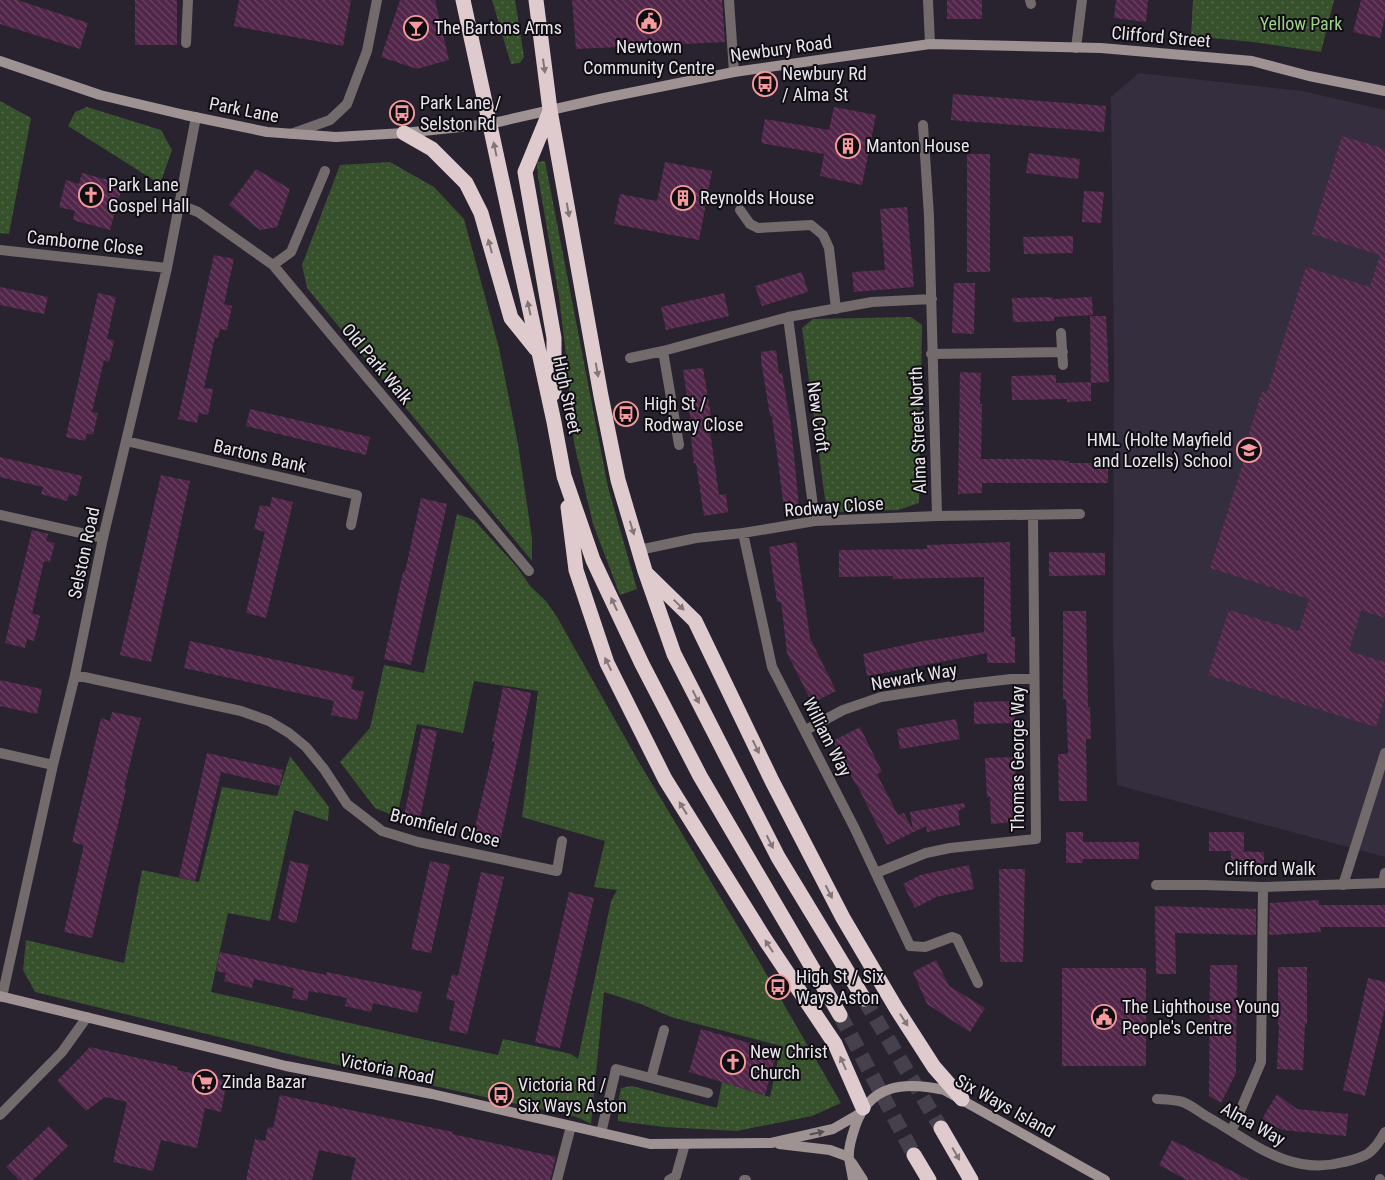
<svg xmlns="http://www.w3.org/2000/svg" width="1385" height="1180" font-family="'Roboto Condensed',sans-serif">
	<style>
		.built { fill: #352e3f }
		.grass { fill: url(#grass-dots) }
		.building { fill: url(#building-back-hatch) }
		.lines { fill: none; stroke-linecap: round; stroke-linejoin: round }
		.highway-tunnel { stroke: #45404c; stroke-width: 15; stroke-dasharray: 15 8; stroke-linecap: butt }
		.lane { stroke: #726a6b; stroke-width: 10 }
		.street { stroke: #726a6b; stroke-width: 10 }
		.secondary { stroke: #9e9293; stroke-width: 10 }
		.highway { stroke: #dfcbcd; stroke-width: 15 }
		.oneway { fill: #827679 }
		.oneway2 { fill: #575053 }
		.labels { text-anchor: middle; stroke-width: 4; stroke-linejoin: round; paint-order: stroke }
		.park-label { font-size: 18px; fill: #9dd089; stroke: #100d13 }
		.poi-label { font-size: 18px; fill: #e8e5ed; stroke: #100d13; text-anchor: start }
		.street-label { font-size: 18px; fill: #e8e5ed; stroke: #100d13 }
	</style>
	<defs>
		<pattern id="grass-dots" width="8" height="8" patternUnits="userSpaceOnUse" patternTransform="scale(1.25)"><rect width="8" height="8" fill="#37512c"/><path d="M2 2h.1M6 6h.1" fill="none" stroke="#546a4b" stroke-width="1.8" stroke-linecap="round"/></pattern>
		<pattern id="building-back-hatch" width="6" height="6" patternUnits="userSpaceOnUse" patternTransform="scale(1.25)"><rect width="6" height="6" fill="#512649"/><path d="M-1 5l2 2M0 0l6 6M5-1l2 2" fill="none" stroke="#6a4564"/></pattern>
	</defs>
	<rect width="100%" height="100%" fill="#28232f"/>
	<path class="built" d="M1139,73L1302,91L1385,110V857L1117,785L1113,633L1114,361L1111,97Z"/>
	<path class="grass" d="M492,0H515L524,57L520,63L511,64Z
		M1193,0H1334L1321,52L1253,42L1191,36Z
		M0,101L31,118L9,234L0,233Z
		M87,107L161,130L172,150L160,184L68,126L75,112Z
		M545,161L608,487L637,589L620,595L593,524L574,443L565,346L559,297L538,177L537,162Z
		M390,162L434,187L464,219L499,348L518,444L532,538V561L307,288L302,265L340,165Z
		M911,317L922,325L919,503L898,510L832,512L825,499L802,328L813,319Z
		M457,514L474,520L517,567L531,587L546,601L557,617L640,764L757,958L841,1103L812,1116L737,1131L664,1127L618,1121V1102L621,1088L632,1086L717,1108L722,1082L770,1097L781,1046L671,1017L641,1004L604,992L591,1124L577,1117L297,1056L35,992L23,970L26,940L124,963L142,870L199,882L222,787L277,796L290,756L329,807L328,821L294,810L270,921L228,913L211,992L426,1040L498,1055L503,1039L571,1054L578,1059L611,901L617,890L594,887L605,841L522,817L538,691L474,681L463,733L417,724L397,817L375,808L340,762L370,728L384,665L424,673Z"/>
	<path class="building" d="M0,0H17L88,23L80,49L0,24Z
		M135,0H177V45H135Z
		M239,0H351L343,46L234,26Z
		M400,0H435L449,60L417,69L381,57Z
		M572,0H722L725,42L576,49Z
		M947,0H982V19H947Z
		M1116,0H1148L1146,22L1114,18Z
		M1361,0H1385V17L1380,38L1353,32Z
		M953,94L1106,106L1104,132L951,120Z
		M834,107L876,115L862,185L820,176L824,154L761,143L765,119L829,130Z
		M1342,136L1385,149V618L1361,610L1349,651L1385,662V697L1376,727L1208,675L1229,610L1299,631L1309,599L1210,568L1249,444L1246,443L1262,392L1267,393L1306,267L1370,287L1380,255L1312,234Z
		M1029,153L1080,159L1078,179L1026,173Z
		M967,154H990V272H967Z
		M665,162L712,171L699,240L614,224L620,194L657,201Z
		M256,169L290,189L277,227L260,230L229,205Z
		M82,173L123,184L110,230L73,220L75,211L59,207L66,180L79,184Z
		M1084,191L1104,192L1101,223L1082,222Z
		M907,207L914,287L854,292L852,272L885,270L880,209Z
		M1073,236V253L1024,254L1023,237Z
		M214,255L234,259L224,304L232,306L227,330L220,329L218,338L215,337L204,388L213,389L208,415L199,413L197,423L178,419Z
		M802,272L808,292L762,306L755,286Z
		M954,283H975L974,334L952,333Z
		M0,287L48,297L44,314L0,305Z
		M98,293L116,297L107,339L114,340L109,362L104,360L92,412L98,413L93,435L87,433L85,441L66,437Z
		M724,293L729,316L666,330L661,307Z
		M1053,297V299L1092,297L1093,315L1054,317V321L1013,322L1012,298Z
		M1090,316H1106L1109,382L1091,383Z
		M776,350L779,374L782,373L789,415H790L799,507L784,508L772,416H770L761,360V352Z
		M703,368L711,416L708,417L719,495L726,494L728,512L704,516L696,463L694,464L690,430H692L683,370Z
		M960,372L981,373L980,404H982L981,459H1032L1069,461V463H1108V483H982V493L958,494Z
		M1056,375V383L1091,382V401L1067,402V399L1012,400L1011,376Z
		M250,409L370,437L366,455L246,426Z
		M0,457L82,476L77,496L69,494L67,501L41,494L43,487L0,477Z
		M161,475L190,481L151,662L120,655Z
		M272,497L293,502L266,618L246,613L265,532L254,529L260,505L270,507Z
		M421,498L447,504L411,665L384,659L403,572H405Z
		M32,530L48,534L46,541L55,543L50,562L44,561L32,613L40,616L34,641L27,639L25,648L5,643Z
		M796,542L810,638L836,691L812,703L787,653L781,602H777L769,547Z
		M1010,542L1011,637H1015V663H987V653L867,676L863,654L923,641L984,632V577L893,579V576L839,577V550L927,549V545Z
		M1049,552L1105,553V575L1049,576Z
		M1063,611H1086L1088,707H1090L1091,739H1086L1087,801H1059L1058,754H1068L1066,699H1063Z
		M190,641L354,677L351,689L364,692L357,720L331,715L334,701L184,668Z
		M0,680L42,689L37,714L0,706Z
		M503,687L531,693L500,842L473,836L495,742L492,741Z
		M1014,701L1015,723L974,724V702Z
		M112,712L141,718L124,788L126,789L92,938L64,932L83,849V845L72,842L101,718L110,721Z
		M956,719L960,739L900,749L897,729Z
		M860,727L882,772L877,774L898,815L904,813L913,830L910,812L964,803L965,807L958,811L960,825L927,832L926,826L887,845L857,785H856L833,741Z
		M422,728L437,731L420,819L404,816Z
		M207,753L283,770L280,786L221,772L195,881L179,877Z
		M1015,757L1017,796H1014L1015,822L991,824L990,797H987L985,758Z
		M1066,832H1083V842H1139V859H1083V863H1066Z
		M1209,832H1244V851H1209Z
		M1231,851L1264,852V868H1231Z
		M290,861L309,865L296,923L278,919Z
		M430,861L450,865L431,953L411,949Z
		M969,865L974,889L936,897L915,908L903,884L920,875Z
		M999,869H1025L1023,962H1000Z
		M481,872L504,877L467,1034L449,1030L455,1001L446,999L452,974L458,976Z
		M569,892L594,898L560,1048L535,1042Z
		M1319,900V905H1385V927H1320L1321,932L1269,935L1270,903Z
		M1155,906L1256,909V935L1175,933L1176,974H1156Z
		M220,952L326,975L327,972L422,992L417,1013L373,1003L371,1012L345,1006L347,998L318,992V993L309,991L307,1001L292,998L294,988L254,979L252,988L224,981L226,973L216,971Z
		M936,960L949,986L985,1008L970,1032L927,1004L913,972Z
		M1210,965H1237L1236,1073L1221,1103L1209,1096Z
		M1278,967H1307V1024H1305L1303,1070L1277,1069L1279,1024H1278Z
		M1062,968H1146V1066H1062Z
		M1368,978L1385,982V1008L1365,1096L1343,1090Z
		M701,1029L777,1051L765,1095L689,1072Z
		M90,1047L178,1067L177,1070L227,1081L221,1112L205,1108L197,1148L161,1140L153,1171L113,1162L127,1102L105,1097L86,1111L57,1081Z
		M1277,1094L1297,1109L1348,1114L1346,1136L1282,1130L1262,1119Z
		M280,1095L453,1132L452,1134L556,1157L550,1180H351L356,1158L319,1150L312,1180H246L255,1139L265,1141L268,1127L273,1128Z
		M49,1126L68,1146L33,1180H19L6,1167Z
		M1172,1140L1249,1180H1187L1159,1165Z"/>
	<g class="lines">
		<path class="highway-tunnel" d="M864,999L941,1128
			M840,1015L914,1155"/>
		<path class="lane" d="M729,0L734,72
			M1030,0L1031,4
			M186,43L188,0
			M740,210L750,224L758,228L811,225L823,235L829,248L836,309
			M1383,883L1385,873
			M1343,885L1385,753
			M910,946L925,947L952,937L957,939L978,983
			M651,1078L664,1030
			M601,1133L616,1069L708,1093
			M557,1180L571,1126
			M669,1180L676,1176L685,1144
			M744,1180H746"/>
		<path class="street" d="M928,0L930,44
			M1076,48L1082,0
			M923,125L929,216L937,516
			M291,134L330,120L347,104L367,51L377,0
			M178,204L198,212L273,265L529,571
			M0,250L167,268
			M273,265L291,252L325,171
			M788,317L815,521
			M1061,333L1063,365
			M663,351L679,445
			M931,354L1063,352
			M630,358L663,351L788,317L872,302L932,299
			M126,441L357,495L351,525
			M0,515L103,538
			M743,533L772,667L855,829L910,946
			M639,550L696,538L743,533L815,521L937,516L1080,514
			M75,675L241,711L269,721L289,733L306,747L324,769L347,804L382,831L418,842L557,871L562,841
			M806,730L843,710L881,697L960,685L1011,679H1034
			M0,753L53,765
			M876,873L926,853L950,848L1036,839L1033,515
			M1156,885H1205L1263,887L1385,883
			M2,997L53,765L75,675L103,538L167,268L196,117
			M1157,1099C1164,1099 1172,1100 1179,1101C1189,1103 1198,1111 1206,1116C1251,1141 1289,1177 1344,1162C1366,1157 1373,1154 1385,1132
			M0,1115L62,1052L87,1017
			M1232,1130L1261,1062L1263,887
			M1380,1180V1179"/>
		<path class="secondary" d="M0,61L100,95L185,115L267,132L336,137L404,133L489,124L604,98L734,72L930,44L1101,48L1252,61L1309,76L1385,91
			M0,996L286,1066L432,1094L650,1144L771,1143L833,1129L859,1114
			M779,1144L830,1150L849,1157
			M852,1163L863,1180
			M853,1180C852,1172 850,1165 849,1157C848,1147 852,1136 855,1127C869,1084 905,1081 944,1090L1105,1180"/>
		<path class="highway" d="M463,0L554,422L564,476L593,560L642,664L700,776L840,1015
			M536,0L550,110L601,396L618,480L645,571L674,654L778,857L864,999
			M550,111L525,172L554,338V393
			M404,133L432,149L466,183L481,213L511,318L536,349
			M568,507L576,570L607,663L665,779L766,941L835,1044L863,1108
			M647,574L695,621L772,781L843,918L896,1008L934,1067L962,1099
			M941,1128L971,1180
			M914,1155L929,1180"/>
	</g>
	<defs><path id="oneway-solid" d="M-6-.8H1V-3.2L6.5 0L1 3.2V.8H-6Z" transform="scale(1.25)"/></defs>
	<g class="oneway">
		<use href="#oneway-solid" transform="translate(544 66) rotate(82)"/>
		<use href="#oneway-solid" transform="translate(495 149) rotate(-102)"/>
		<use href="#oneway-solid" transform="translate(568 210) rotate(80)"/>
		<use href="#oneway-solid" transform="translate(490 246) rotate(-105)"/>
		<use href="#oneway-solid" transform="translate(529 308) rotate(-102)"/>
		<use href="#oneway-solid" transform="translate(597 370) rotate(80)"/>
		<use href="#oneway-solid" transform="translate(632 528) rotate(73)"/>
		<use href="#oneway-solid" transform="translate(614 604) rotate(-115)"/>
		<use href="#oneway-solid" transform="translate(679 605) rotate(45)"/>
		<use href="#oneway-solid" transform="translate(608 664) rotate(-116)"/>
		<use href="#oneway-solid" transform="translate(696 697) rotate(63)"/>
		<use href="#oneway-solid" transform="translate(756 747) rotate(64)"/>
		<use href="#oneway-solid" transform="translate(683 808) rotate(-122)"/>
		<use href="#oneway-solid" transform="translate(770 842) rotate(63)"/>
		<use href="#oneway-solid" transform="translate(829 892) rotate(63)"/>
		<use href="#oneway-solid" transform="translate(769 946) rotate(-123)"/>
		<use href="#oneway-solid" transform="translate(904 1020) rotate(57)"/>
		<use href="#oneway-solid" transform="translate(843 1063) rotate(-114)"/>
		<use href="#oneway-solid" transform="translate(956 1154) rotate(60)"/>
	</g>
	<use class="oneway2" href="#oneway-solid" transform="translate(817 1133) rotate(-12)"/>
	<defs>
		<symbol id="civic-ring" viewBox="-11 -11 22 22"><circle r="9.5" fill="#100d13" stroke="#f59b9e" stroke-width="1.5"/><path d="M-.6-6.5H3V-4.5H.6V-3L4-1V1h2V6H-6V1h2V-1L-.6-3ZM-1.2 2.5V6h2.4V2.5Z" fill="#f59b9e"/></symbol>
		<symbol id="bar-ring" viewBox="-11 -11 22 22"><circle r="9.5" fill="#100d13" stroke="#f59b9e" stroke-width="1.5"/><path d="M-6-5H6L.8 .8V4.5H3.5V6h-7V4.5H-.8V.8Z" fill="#f59b9e"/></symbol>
		<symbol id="bus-ring" viewBox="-11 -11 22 22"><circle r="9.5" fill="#100d13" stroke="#f59b9e" stroke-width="1.5"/><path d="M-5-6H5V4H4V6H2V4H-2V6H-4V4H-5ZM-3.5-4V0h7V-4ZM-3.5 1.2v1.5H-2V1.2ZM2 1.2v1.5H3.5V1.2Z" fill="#f59b9e"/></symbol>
		<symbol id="building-ring" viewBox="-11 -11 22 22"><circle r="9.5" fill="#100d13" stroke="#f59b9e" stroke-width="1.5"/><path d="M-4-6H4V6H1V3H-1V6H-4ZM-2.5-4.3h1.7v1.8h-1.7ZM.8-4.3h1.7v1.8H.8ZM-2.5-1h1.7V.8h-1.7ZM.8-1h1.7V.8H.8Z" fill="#f59b9e"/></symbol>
		<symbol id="church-ring" viewBox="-11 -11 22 22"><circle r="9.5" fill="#100d13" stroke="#f59b9e" stroke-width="1.5"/><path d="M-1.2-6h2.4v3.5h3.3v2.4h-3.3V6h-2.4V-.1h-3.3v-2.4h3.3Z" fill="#f59b9e"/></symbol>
		<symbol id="school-ring" viewBox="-11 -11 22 22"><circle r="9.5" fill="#100d13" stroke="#f59b9e" stroke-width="1.5"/><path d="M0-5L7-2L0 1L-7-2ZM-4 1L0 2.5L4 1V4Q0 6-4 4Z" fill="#f59b9e"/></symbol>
		<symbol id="supermarket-ring" viewBox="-11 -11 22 22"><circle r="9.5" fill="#100d13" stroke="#f59b9e" stroke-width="1.5"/><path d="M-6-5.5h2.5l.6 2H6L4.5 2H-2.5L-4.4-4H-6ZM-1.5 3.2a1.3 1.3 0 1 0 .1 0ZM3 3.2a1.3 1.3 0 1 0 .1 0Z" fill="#f59b9e"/></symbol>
	</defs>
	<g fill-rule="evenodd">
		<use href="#civic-ring" x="635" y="7" width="28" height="28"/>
		<use href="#bar-ring" x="402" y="14" width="28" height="28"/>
		<use href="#bus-ring" x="751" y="70" width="28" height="28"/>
		<use href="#bus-ring" x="388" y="99" width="28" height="28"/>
		<use href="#building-ring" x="834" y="132" width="28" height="28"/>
		<use href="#church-ring" x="77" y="181" width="28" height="28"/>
		<use href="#building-ring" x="669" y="184" width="28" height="28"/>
		<use href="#bus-ring" x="612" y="400" width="28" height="28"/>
		<use href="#school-ring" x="1235" y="436" width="28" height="28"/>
		<use href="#bus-ring" x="764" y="973" width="28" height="28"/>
		<use href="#civic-ring" x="1090" y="1003" width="28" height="28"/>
		<use href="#church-ring" x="719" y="1048" width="28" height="28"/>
		<use href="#supermarket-ring" x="191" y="1068" width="28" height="28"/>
		<use href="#bus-ring" x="487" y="1081" width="28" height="28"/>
	</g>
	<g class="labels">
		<g class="park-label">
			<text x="1301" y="30">Yellow Park</text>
		</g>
		<g class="poi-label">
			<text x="434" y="34">The Bartons Arms</text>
			<text x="649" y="53" text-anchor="middle">Newtown<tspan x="649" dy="21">Community Centre</tspan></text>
			<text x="782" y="80">Newbury Rd<tspan x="782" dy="21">/ Alma St</tspan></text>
			<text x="420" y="109">Park Lane /<tspan x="420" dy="21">Selston Rd</tspan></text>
			<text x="866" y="152">Manton House</text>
			<text x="108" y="191">Park Lane<tspan x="108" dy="21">Gospel Hall</tspan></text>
			<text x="700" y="204">Reynolds House</text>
			<text x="644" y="410">High St /<tspan x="644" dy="21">Rodway Close</tspan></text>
			<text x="1232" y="446" text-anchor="end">HML (Holte Mayfield<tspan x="1232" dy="21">and Lozells) School</tspan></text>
			<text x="796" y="983">High St / Six<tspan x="796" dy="21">Ways Aston</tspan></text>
			<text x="1122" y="1013">The Lighthouse Young<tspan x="1122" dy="21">People's Centre</tspan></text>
			<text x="750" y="1058">New Christ<tspan x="750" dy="21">Church</tspan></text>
			<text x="222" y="1088">Zinda Bazar</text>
			<text x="518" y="1091">Victoria Rd /<tspan x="518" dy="21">Six Ways Aston</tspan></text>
		</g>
		<g class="street-label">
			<text transform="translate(1161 37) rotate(5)" y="6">Clifford Street</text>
			<text transform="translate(781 49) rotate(-8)" y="6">Newbury Road</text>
			<text transform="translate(244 110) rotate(11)" y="6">Park Lane</text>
			<text transform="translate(85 243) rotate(6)" y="6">Camborne Close</text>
			<text transform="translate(377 364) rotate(50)" y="6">Old Park Walk</text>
			<text transform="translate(567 395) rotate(78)" y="6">High Street</text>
			<text transform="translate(818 417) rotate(82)" y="6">New Croft</text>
			<text transform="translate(918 430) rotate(-92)" y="6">Alma Street North</text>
			<text transform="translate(260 456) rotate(13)" y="6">Bartons Bank</text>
			<text transform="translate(834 507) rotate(-4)" y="6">Rodway Close</text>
			<text transform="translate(84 553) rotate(-78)" y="6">Selston Road</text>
			<text transform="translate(914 677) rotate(-10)" y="6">Newark Way</text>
			<text transform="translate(827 737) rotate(63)" y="6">William Way</text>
			<text transform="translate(1018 759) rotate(-90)" y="6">Thomas George Way</text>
			<text transform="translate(445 828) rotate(14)" y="6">Bromfield Close</text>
			<text x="1270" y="875">Clifford Walk</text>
			<text transform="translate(387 1069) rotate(11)" y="6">Victoria Road</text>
			<text transform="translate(1005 1106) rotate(29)" y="6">Six Ways Island</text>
			<text transform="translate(1253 1124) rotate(29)" y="6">Alma Way</text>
		</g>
	</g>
</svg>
